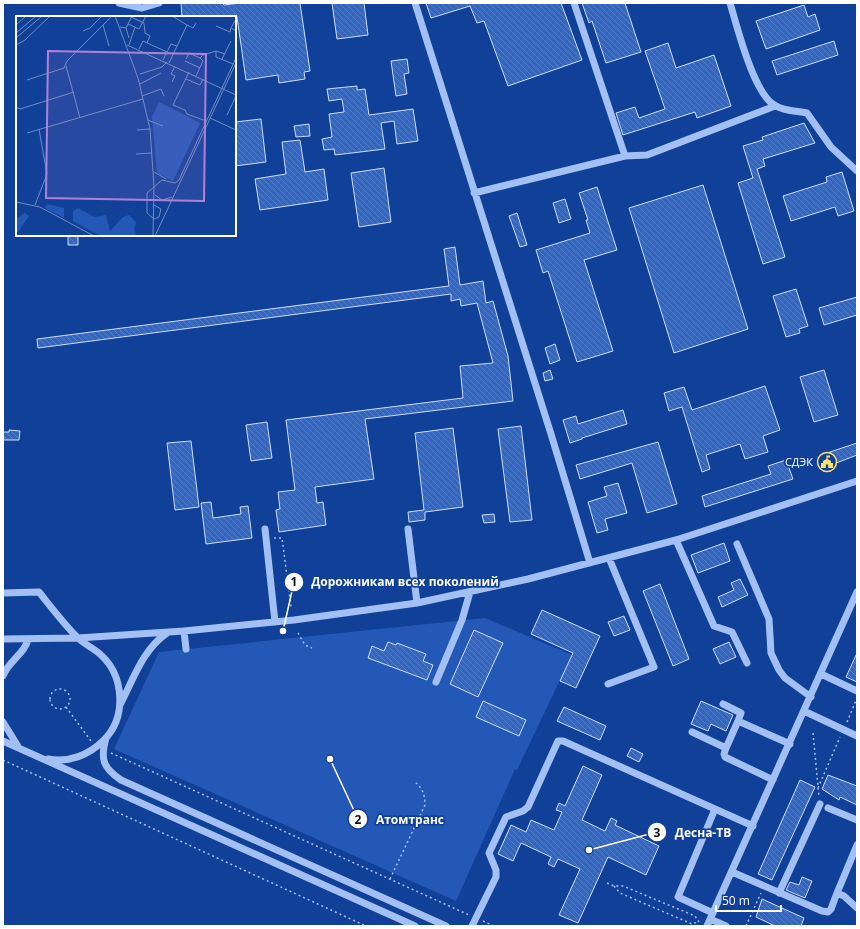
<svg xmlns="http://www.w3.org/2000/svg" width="860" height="929" font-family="'Open Sans',sans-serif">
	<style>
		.pitch { fill: #2458b7 }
		.building { fill: url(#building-back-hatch); stroke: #cbddfe }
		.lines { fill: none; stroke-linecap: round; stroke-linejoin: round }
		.path { stroke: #a3c0f4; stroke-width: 1.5; stroke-dasharray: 2 3; stroke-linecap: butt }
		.minor { stroke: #a3c0f4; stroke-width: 7 }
		.labels { text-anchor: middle; stroke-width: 3.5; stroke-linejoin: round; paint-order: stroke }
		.poi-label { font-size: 11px; fill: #fff; stroke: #114098; text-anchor: end }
		.inset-road { fill: none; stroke: #708cc1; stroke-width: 1 }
		.view { fill: #b080d9; fill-opacity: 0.15; stroke: #b080d9; stroke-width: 2 }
		.inset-edge { fill: none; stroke: #fff; stroke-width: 2 }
		.leader { fill: none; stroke: #fff; stroke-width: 1.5 }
		.callout-dot { fill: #fff; stroke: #114098; stroke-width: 1.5 }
		.mark-label { font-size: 12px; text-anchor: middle; font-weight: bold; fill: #111 }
		.callout-label { font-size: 12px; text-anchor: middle; font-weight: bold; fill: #fff; stroke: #114098; stroke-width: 3.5; stroke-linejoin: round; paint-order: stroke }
	</style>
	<defs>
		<pattern id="building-back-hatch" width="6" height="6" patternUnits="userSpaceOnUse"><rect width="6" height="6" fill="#3566be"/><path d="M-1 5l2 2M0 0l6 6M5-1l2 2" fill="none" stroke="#537dc8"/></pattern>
	</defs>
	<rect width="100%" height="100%" fill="#114098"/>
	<path class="pitch" d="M485,618L572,655L517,770L515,769L456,901L114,749L159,652Z"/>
	<path class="building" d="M181,3H223L224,5L240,3H300L310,71L304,72L305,79L279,83L278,75L246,80L237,17H182Z
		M332,3H364L368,35L337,39Z
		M426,3H561L582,60L508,86L484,21L477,23L470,6L431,18Z
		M582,3H625L641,52L606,63L592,21L589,23Z
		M804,5L808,17L815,14L820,30L766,49L756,21Z
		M834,41L838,55L777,75L772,61Z
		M668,43L676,68L714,55L731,106L697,118L695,112L623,135L616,113L635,107L639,118L665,109L645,51Z
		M407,59L409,73L404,74L407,94L396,96L391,61Z
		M357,86V90L365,89L369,115L413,109L418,141L397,144L394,121L381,123L385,149L335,155L334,149L324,150L322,139L332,137L329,114L344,112L342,99L329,101L327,89Z
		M261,119L266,162L235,166V122Z
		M804,123L815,143L763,159L765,166L757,169L785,257L763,264L738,183L753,178L743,146L763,140L762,137Z
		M309,124L310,136L296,137L294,126Z
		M300,140L305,172L324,169L328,200L260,210L255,179L286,174L282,142Z
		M384,168L391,222L359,227L351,173Z
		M842,172L854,211L838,216L835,207L791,221L783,196L827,182L826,177Z
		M703,185L748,329L674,353L629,208Z
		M597,187L617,250L584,260L613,351L577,362L548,271L543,273L536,250L590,233L586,220H588L579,193Z
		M565,199L571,219L559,223L553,203Z
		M517,213L527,245L520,247L509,216Z
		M68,235H78V245H68Z
		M455,247L460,285L483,281L486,303L493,301L508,356L513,401L365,419L374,479L315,487L317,503L323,502L326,525L279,532L276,510L280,509L278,492L295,490L286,420L463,398L460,366L493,363L477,303L461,306L460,299L451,301V294L38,348L37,339L449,286L444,249Z
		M796,289L808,326L799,329L800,333L786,337L773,296Z
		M857,297V315L824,325L819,308Z
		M555,344L560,360L550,364L545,348Z
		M550,370L553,379L545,381L543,373Z
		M824,370L838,415L814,422L800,377Z
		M765,386L780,430L763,436L768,452L745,459L740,444L706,455L710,469L702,472L682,407L669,411L664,393L684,387L692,410Z
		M623,410L627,424L582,438V439L570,443L563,420L576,416L578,424Z
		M267,422L272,458L251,461L246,425Z
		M521,426L532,520L510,522L498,429Z
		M453,428L463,507L425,512V520L409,522L408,512L424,510L415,433Z
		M9,430L20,431L19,440H3V432H9Z
		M191,441L199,507L175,510L167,443Z
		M658,442L677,504L647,513L632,463L580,479L576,465Z
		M857,443V455L826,467L821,455Z
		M786,460L793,479L705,507L702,496L771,474L768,466Z
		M618,483L627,513L605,519L608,530L597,533L588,502L607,496L604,487Z
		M211,502L213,518L241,514L240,507L248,506L252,538L206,544L201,503Z
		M494,514L495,522L484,523L482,515Z
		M724,543L730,561L698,573L691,555Z
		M740,579L748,595L722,607L718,597L734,590L731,583Z
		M660,584L689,659L673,666L643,591Z
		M542,610L600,636L576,688L560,681L573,653L531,634Z
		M624,616L630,630L614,636L608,622Z
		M474,630L503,643L478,697L450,684Z
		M388,642L396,645L397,643L426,654L423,661L433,665L427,680L368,658L372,646L384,651Z
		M729,642L736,657L720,664L713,649Z
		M857,653V682L846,677Z
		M483,701L526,720L519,736L476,717Z
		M701,701L733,715L726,731L711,724L708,731L691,724Z
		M564,707L606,726L600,740L557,721Z
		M631,748L643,754L639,762L627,756Z
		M583,766L602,775L582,820L605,831L611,818L617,821L615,825L659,846L646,875L608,857L578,923L559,915L580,869L558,859L554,867L548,864L551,857L521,843L513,861L498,854L511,825L526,832L531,820L554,830L562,812L556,810L559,803L565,806Z
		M828,775L857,786V805L840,797L839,800L822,789Z
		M800,780L815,787L772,880L758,874Z
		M802,877L812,881L805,898L786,890L790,882L799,885Z
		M762,899L804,918L801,926H775L756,917Z"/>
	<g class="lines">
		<path class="path" d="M274,538H282L291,607
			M298,633L305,645L312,648
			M50 699a10 10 0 1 1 20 0a10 10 0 1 1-20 0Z
			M66,707L91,741
			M847,722L857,698
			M813,733L819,797
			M111,753L469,915
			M3,760L366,926
			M818,788L840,737
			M390,879L425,805C425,793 422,788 414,781
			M607,883L614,886H623L695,916L699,922
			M614,886L620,893L692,924L698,922
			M483,921L494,926
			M746,926L761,893"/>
		<path class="minor" d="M119,3L142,8L159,3
			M415,3L551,434L590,563
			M574,3L625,156
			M730,3C737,26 754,96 776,106C784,111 797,111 807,113L831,147L857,171
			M474,193L625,156L647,155L775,106
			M265,529L275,622
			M408,529L417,603
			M676,540L714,626L732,632L747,663
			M737,544L769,619L771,653L779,670L785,678L811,697
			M3,593L39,592C51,607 63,623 76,636C83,644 94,648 101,655C124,676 127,717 104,740C89,755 69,763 48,759
			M184,631L186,649
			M3,639L78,638L184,631L294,620L417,603L528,579L676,540L857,481
			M821,674L857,691
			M3,676C8,661 26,653 28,639
			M436,682L462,620L470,592
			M608,684L654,667L609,558
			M723,704L741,713L738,721
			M120,705C133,680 143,649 167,633
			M804,711L857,736
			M3,722L19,748
			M692,732L726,748L738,721L790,744
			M106,738C100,759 103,768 121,780L446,926
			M3,741L415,926
			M726,748L724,754L725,757L773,780
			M828,808L857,820
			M732,872L822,911L828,912L831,909L837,893L844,896L857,908
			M779,893L820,804
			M837,893L857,845
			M713,913L678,897L715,809
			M710,919L726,926
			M472,926L496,877V870L489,853L506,817L523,811L528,807L558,741H563L753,826
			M707,926L857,592"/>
	</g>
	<defs>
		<symbol id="civic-ring" viewBox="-11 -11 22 22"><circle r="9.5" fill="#114098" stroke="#ffe165" stroke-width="1.5"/><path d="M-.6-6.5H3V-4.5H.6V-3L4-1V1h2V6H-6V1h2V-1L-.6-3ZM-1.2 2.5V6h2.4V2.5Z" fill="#ffe165"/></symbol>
	</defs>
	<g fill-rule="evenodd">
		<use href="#civic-ring" x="816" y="451" width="22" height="22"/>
	</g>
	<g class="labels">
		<g class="poi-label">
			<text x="813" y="466">СДЭК</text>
		</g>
	</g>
	<g transform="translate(16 16)">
		<rect width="220" height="220" fill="#114098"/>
		<path d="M31,188L48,192V202L29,192ZM62,192L78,201L90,199L94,215L107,201L113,199L120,206L118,214L121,220H84L57,205V195ZM9,197L13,200L0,219V203Z" fill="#2458b7"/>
		<path d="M143,86L184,107L157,165L141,157L136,101Z" fill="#2458b7"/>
		<path class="inset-road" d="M99,0L122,62L134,113L138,171L137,220M156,0L171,9M115,1L128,7L129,17L134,20L131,27M220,3L215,12L220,15M112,8L123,13L130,0M0,9L10,0M87,9L93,30M200,10L214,16L215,12M104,11L110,12L113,22M110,12L116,0M67,15L74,12L85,1M0,17L20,0M0,22L26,0M0,29L9,24L34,0M111,29L220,79M113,29L119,11M123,33L127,25L151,36M200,35V41L217,48M170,43L173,37L184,42M206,43L215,25M147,44L155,28L161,30M169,45L184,52M153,47L171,9L177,12L180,7M50,50L64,102M173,56L157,89L169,94L171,98L190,105M124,58L146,51L151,46M180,60L187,45L184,42L187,39L200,35L209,38M170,63L184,69L187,63M11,64L48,52L51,45L96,0M156,66L159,60L155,58L159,50M124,68L145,57M126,80L145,73L148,80M0,91L4,93L58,76M211,99L220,80M194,102L220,114M132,104L147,110M121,114L134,113M11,117L127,83M120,138L136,137M138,156L150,163M139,179L146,184L156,181M0,186L24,191L78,220M19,189L31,158L23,113M138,189L145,193L143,201L138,203L131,197V177L146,164L159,167L163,164L220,42M139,220L220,47"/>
		<path class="view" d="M32,35L190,38L188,185L30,182Z"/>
		<rect width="220" height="220" class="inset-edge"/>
	</g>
	<path class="leader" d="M283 631L294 582M330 759L358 819M589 850L657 832"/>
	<g class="callout-dot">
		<circle cx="283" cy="631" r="4"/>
		<circle cx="330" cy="759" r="4"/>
		<circle cx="589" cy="850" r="4"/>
		<circle cx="294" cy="582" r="10"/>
		<circle cx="358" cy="819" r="10"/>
		<circle cx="657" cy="832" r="10"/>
	</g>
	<g class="mark-label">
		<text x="294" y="586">1</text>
		<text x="358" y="824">2</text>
		<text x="657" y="837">3</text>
	</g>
	<g class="callout-label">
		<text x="405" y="586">Дорожникам всех поколений</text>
		<text x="410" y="824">Атомтранс</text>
		<text x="703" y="837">Десна-ТВ</text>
	</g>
	<rect width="860" height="929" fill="none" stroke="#ffffff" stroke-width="8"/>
	<path d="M716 905v6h65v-6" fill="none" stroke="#ffffff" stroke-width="2"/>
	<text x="722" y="905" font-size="12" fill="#ffffff" stroke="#114098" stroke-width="3" paint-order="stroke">50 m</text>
</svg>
